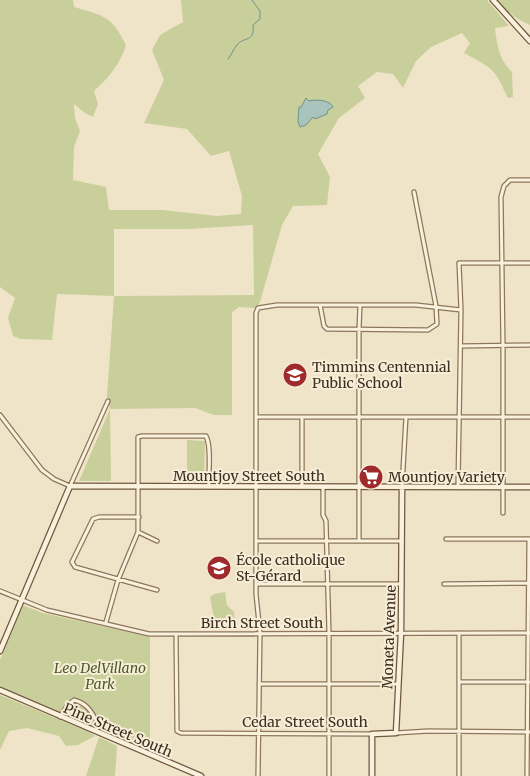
<svg xmlns="http://www.w3.org/2000/svg" width="530" height="776" font-family="Merriweather,serif">
	<style>
		.green { fill: #c9cf9b; fill-rule: evenodd }
		.water { fill: #a9c4bc; stroke: #6f938a }
		.lines { fill: none; stroke-linecap: round; stroke-linejoin: round }
		.stream { stroke: #6f938a; stroke-width: 1 }
		.street-casing { stroke: #8d765c; stroke-width: 5.5 }
		.secondary-casing { stroke: #6f573f; stroke-width: 7 }
		.street { stroke: #faf1dc; stroke-width: 3 }
		.secondary { stroke: #faf1dc; stroke-width: 4.5 }
		.labels { text-anchor: middle; stroke-width: 4; stroke-linejoin: round; paint-order: stroke }
		.poi-label { font-size: 14px; fill: #3d2e20; stroke: #f7eed8; text-anchor: start }
		.street-label { font-size: 14px; fill: #3d2e20; stroke: #f7eed8 }
		.park-label { font-size: 14px; font-style: italic; fill: #4d5a26; stroke: #f7eed8 }
	</style>
	<rect width="100%" height="100%" fill="#f0e4c8"/>
	<path class="green" d="M0,0H73L74,7C104,16 111,15 126,45C119,66 110,76 94,91L98,104L93,117L85,113L74,104L75,118L80,131L74,147L73,180L106,187L109,210H163L217,216L241,214L242,196L229,151L211,156L187,129L144,123L164,80L152,50L160,35L183,22L181,0H487L509,26L495,28C497,45 499,60 512,72L513,97L508,98C504,92 503,86 499,80C492,66 477,60 464,53L470,43L462,33L431,47L416,61L403,88L393,74L377,72L358,86L365,98L339,118L318,154L330,177L327,205L293,206L282,225L260,302L256,308L239,307L232,312V415H214L195,408L110,409L111,481H79L110,409L107,396L114,296L57,294L52,340L21,339L13,336L8,318L15,298L0,287ZM253,225L254,295L114,296V229H189Z
		M497,0H530V25C516,19 506,12 497,0Z
		M187,440L205,441L204,482H187Z
		M225,592L227,605L234,612L235,624L219,626L214,619L210,597L214,594Z
		M22,605L43,613L150,637V750L0,686V660Z
		M0,695L89,732L95,736L78,745L66,746L59,736L27,728L9,731L0,750Z
		M99,737L117,746L115,776H86Z"/>
	<path class="water" d="M306,98L309,101C316,99 330,100 333,107L328,110L327,114L315,119L313,117L306,125L300,127L298,122L299,107H301Z"/>
	<g class="lines">
		<path class="stream" d="M228,59C232,55 233,49 237,45C244,36 255,43 253,25L260,19V11L252,0"/>
		<defs>
			<path id="street" d="M320,305L324,326L327,329L428,330L437,324L436,306L414,192
				M461,346L530,345
				M0,415L42,470L54,479L70,486L108,401
				M256,417H530
				M458,486L461,310L459,263H530
				M302,487V417
				M323,487V515L326,521L329,633V776
				M402,487L406,417
				M503,513V346L501,197L504,186L510,180H530
				M139,517H99L93,519L72,562L75,567L157,590
				M138,532L157,541
				M446,539H530
				M257,541H402
				M359,541V330L360,305
				M256,584H402
				M444,584L528,583
				M0,591L47,610L149,634L530,633
				M106,622L118,580L138,532V437L142,436H206C212,447 208,474 209,486
				M459,633V776
				M176,634L177,731L181,733L372,734
				M459,682H529
				M259,684H398
				M60,717L67,706L74,700C87,703 93,713 98,725L96,731
				M396,733L428,731L530,732
				M258,776L260,633L256,594V313L258,308L277,305H416L461,310
				M527,776L529,539"/>
			<path id="secondary" d="M493,0L530,41
				M0,651L70,486L530,487
				M0,690L201,776
				M372,776V734L396,733L401,633L402,487"/>
		</defs>
		<use href="#street" class="street-casing"/>
		<use href="#secondary" class="secondary-casing"/>
		<use href="#street" class="street"/>
		<use href="#secondary" class="secondary"/>
	</g>
	<defs>
		<symbol id="school-disc" viewBox="-11 -11 22 22"><circle r="9.5" fill="#9e2a2b" stroke="#f7eed8"/><path d="M0-5L7-2L0 1L-7-2ZM-4 1L0 2.5L4 1V4Q0 6-4 4Z" fill="#fff"/></symbol>
		<symbol id="supermarket-disc" viewBox="-11 -11 22 22"><circle r="9.5" fill="#9e2a2b" stroke="#f7eed8"/><path d="M-6-5.5h2.5l.6 2H6L4.5 2H-2.5L-4.4-4H-6ZM-1.5 3.2a1.3 1.3 0 1 0 .1 0ZM3 3.2a1.3 1.3 0 1 0 .1 0Z" fill="#fff"/></symbol>
	</defs>
	<g fill-rule="evenodd">
		<use href="#school-disc" x="281" y="361" width="28" height="28"/>
		<use href="#supermarket-disc" x="357" y="463" width="28" height="28"/>
		<use href="#school-disc" x="205" y="554" width="28" height="28"/>
	</g>
	<g class="labels">
		<g class="poi-label">
			<text x="312" y="372">Timmins Centennial<tspan x="312" dy="16">Public School</tspan></text>
			<text x="388" y="482">Mountjoy Variety</text>
			<text x="236" y="565">École catholique<tspan x="236" dy="16">St-Gérard</tspan></text>
		</g>
		<g class="street-label">
			<text x="249" y="481">Mountjoy Street South</text>
			<text x="262" y="628">Birch Street South</text>
			<text transform="translate(389 637) rotate(-88)" y="5">Moneta Avenue</text>
			<text x="305" y="727">Cedar Street South</text>
			<text transform="translate(118 730) rotate(23)" y="5">Pine Street South</text>
		</g>
		<g class="park-label">
			<text x="100" y="673">Leo DelVillano<tspan x="100" dy="16">Park</tspan></text>
		</g>
	</g>
</svg>
